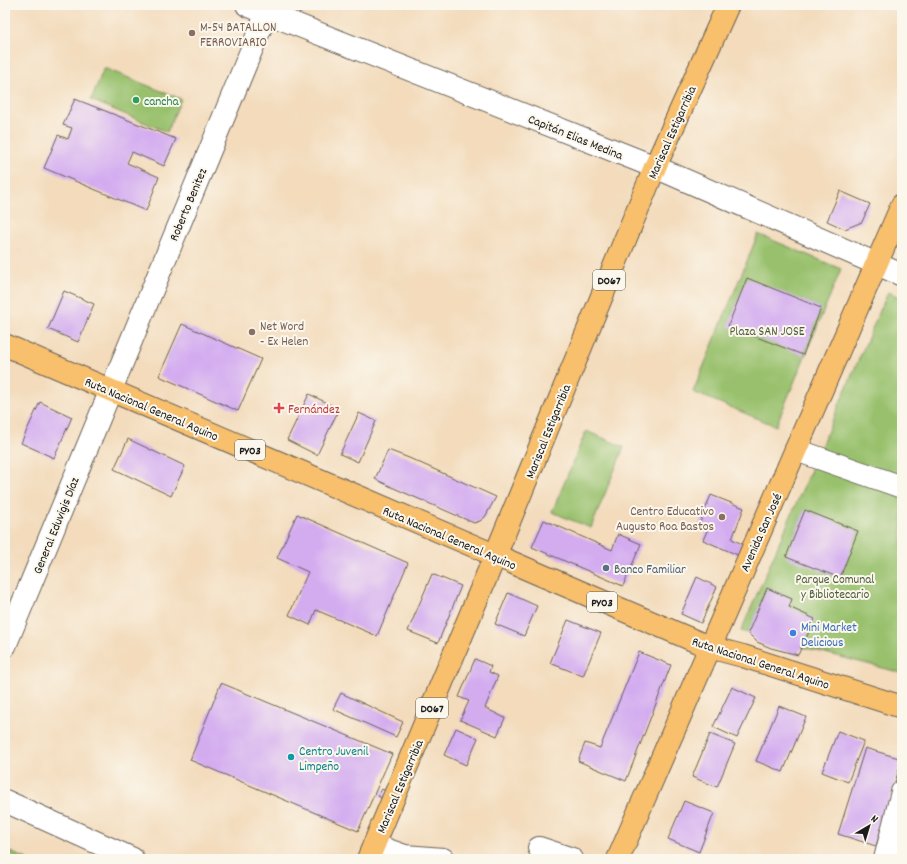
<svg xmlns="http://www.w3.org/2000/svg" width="907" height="864" font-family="Dekko,sans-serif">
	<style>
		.green { fill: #99c16d; stroke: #5a6e44 }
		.building { fill: #d3acf0 }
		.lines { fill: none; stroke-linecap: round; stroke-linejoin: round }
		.minor-casing { stroke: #675f54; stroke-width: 24 }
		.major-casing { stroke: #675f54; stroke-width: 24 }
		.highway-casing { stroke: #675f54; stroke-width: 24 }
		.minor { stroke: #fff; stroke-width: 22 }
		.major { stroke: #f8bf6c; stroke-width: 22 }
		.highway { stroke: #f8bf6c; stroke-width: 22 }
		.education-dot { fill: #8d6e63; stroke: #fbf7ec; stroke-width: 1.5 }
		.leisure-dot { fill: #2e9e5b; stroke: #fbf7ec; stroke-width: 1.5 }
		.health-dot { fill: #e0444e; stroke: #fbf7ec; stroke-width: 1.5 }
		.service-dot { fill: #5c6f8a; stroke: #fbf7ec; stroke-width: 1.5 }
		.shop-dot { fill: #3f7fe0; stroke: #fbf7ec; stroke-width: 1.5 }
		.culture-dot { fill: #0f9aa8; stroke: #fbf7ec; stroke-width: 1.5 }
		.labels { text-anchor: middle; stroke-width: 4; stroke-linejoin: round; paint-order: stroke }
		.shield { fill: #fbf7ec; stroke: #5f5e5a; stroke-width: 1 }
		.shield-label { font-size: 12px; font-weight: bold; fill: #1c1c1c }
		.education-label { font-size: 13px; fill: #785e54; stroke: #fbf7ec; text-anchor: start }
		.leisure-label { font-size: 13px; fill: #27864d; stroke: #fbf7ec; text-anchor: start }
		.street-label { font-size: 13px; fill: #1c1c1c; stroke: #fbf7ec }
		.park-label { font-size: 13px; fill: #4e5e3c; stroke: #fbf7ec }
		.health-label { font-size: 13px; fill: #be3a42; stroke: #fbf7ec; text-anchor: start }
		.service-label { font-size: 13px; fill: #4e5e75; stroke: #fbf7ec; text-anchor: start }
		.shop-label { font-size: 13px; fill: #366cbe; stroke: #fbf7ec; text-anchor: start }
		.culture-label { font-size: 13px; fill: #0d838f; stroke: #fbf7ec; text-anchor: start }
	</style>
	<rect width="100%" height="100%" fill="#fbf7ec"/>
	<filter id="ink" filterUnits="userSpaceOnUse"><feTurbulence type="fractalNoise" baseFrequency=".025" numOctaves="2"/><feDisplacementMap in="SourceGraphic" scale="8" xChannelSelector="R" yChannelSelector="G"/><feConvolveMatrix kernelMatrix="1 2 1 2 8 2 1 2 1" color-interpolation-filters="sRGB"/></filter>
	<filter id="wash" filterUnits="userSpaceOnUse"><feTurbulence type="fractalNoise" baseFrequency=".012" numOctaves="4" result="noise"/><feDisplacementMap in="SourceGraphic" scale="16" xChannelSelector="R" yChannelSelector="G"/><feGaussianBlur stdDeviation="0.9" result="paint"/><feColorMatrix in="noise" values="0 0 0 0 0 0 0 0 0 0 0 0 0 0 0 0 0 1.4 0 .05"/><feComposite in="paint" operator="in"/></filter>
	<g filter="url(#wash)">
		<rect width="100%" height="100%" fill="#f3dbbc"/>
		<path class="green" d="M104,68L181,99L167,132L91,100Z
			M758,234L841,269L776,426L693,392Z
			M888,292L902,298V673L741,631Z
			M586,431L624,447L591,528L552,512Z
			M5,850L27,859H5Z"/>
		<g id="blocks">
			<path class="building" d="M75,99L176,139L164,166L132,152L127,163L159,177L146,211L44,168L58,135L68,139L72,128L63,125Z
				M840,191L870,204L862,222L845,229L827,221Z
				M747,278L821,308L803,355L728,326Z
				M64,291L94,304L78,342L48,329Z
				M182,324L261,359L238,411L159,376Z
				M309,394L339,409L317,455L287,440Z
				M40,402L72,417L54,458L21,443Z
				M359,413L376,421L358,462L340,454Z
				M128,439L185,466L171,496L114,469Z
				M388,450L409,458L496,497L485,517L480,521L474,523L396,489L375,479Z
				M711,495L744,508L732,539L744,545L740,556L703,540L708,529L699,525Z
				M805,510L858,531L840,578L786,557Z
				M297,514L408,563L377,636L316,610L310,625L289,615L308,572L277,558Z
				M544,520L612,550L618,534L641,544L623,586L532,547Z
				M432,574L461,586L438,643L408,631Z
				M697,577L717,587L701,623L681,614Z
				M767,588L792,599L789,607L815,619L798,655L771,648L757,642L748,633Z
				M508,593L537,606L524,636L495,624Z
				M568,620L601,633L583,676L550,663Z
				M639,652L671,665L626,781L578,761L585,743L600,748Z
				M475,659L491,666L489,672L498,676L485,708L505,718L497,736L460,720L469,701L459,697Z
				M221,683L392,754L358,831L190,760Z
				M732,687L756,698L737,738L713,727Z
				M341,693L403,722L396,737L333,709Z
				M779,706L806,717L783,772L756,761Z
				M456,728L478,738L466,765L444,755Z
				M838,731L864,741L848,782L822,772Z
				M710,734L735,744L717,787L692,777Z
				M865,748L902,759L876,846L838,834Z
				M382,789L393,795L389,802L378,796Z
				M684,801L714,813L699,852L668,839Z"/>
		</g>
	</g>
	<g filter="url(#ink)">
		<use href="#blocks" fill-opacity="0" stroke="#675f54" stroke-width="1"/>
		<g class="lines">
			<defs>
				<path id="minor" d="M247,5L655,167L902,275
					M796,450L902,487
					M5,646L270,5
					M5,801L133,859
					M374,845L405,856L443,859
					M539,848L572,859
					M885,859L902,792"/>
				<path id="major" d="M368,859L495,556L655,167L728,5
					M618,859L902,205"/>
				<path id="highway" d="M5,345L709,647L743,656L902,707"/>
			</defs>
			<use href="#minor" class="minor-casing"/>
			<use href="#major" class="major-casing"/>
			<use href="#highway" class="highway-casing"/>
			<use href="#minor" class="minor"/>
			<use href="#major" class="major"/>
			<use href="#highway" class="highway"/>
		</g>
	</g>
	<g class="education-dot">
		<circle cx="192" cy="33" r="4"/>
		<circle cx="252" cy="332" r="4"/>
		<circle cx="722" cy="517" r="4"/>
	</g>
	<circle class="leisure-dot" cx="136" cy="100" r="4"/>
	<path class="health-dot" d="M277 402h4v4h4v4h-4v4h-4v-4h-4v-4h4z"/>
	<circle class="service-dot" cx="606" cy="568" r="4"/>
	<circle class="shop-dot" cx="793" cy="633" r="4"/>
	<circle class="culture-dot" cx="291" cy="757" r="4"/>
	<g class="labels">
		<g class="shield">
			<rect x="593" y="270" width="32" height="20" rx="3"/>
			<rect x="235" y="440" width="30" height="20" rx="3"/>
			<rect x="587" y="592" width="30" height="20" rx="3"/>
			<rect x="416" y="698" width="32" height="20" rx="3"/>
		</g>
		<g class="shield-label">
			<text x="609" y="284">D067</text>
			<text x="250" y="454">PY03</text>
			<text x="602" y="606">PY03</text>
			<text x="432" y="712">D067</text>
		</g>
		<g class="education-label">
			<text x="200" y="31">M-54 BATALLON<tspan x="200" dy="15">FERROVIARIO</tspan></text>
			<text x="260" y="330">Net Word<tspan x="260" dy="15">- Ex Helen</tspan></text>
			<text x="714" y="515" text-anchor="end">Centro Educativo<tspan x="714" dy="15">Augusto Roa Bastos</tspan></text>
		</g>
		<g class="leisure-label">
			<text x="144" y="105">cancha</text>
		</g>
		<g class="street-label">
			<text transform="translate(671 132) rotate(-66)" y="5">Mariscal Estigarribia</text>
			<text transform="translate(576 136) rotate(22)" y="5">Capitán Elias Medina</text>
			<text transform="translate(187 204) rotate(-67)" y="5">Roberto Benitez</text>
			<text transform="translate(152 408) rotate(23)" y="5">Ruta Nacional General Aquino</text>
			<text transform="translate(547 431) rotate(-68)" y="5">Mariscal Estigarribia</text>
			<text transform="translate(55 525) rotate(-68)" y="5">General Eduvigis Díaz</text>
			<text transform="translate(760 532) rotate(-66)" y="5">Avenida San José</text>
			<text transform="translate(450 537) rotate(23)" y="5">Ruta Nacional General Aquino</text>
			<text transform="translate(761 662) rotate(18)" y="5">Ruta Nacional General Aquino</text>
			<text transform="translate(399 786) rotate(-67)" y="5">Mariscal Estigarribia</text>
		</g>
		<g class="park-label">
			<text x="767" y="335">Plaza SAN JOSE</text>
			<text x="835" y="583">Parque Comunal<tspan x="835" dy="15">y Bibliotecario</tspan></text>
		</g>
		<g class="health-label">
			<text x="288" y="413">Fernández</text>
		</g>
		<g class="service-label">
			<text x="614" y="573">Banco Familiar</text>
		</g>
		<g class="shop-label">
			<text x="801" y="631">Mini Market<tspan x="801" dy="15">Delicious</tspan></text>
		</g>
		<g class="culture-label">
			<text x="299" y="755">Centro Juvenil<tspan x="299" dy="15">Limpeño</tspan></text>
		</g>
	</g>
	<rect width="907" height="864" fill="none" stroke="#fbf7ec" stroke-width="20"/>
	<g transform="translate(869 826) rotate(38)" stroke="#fbf7ec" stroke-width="3" paint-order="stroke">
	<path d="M0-3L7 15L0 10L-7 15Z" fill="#1c1c1c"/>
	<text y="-6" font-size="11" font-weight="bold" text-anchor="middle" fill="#1c1c1c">N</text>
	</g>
</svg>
